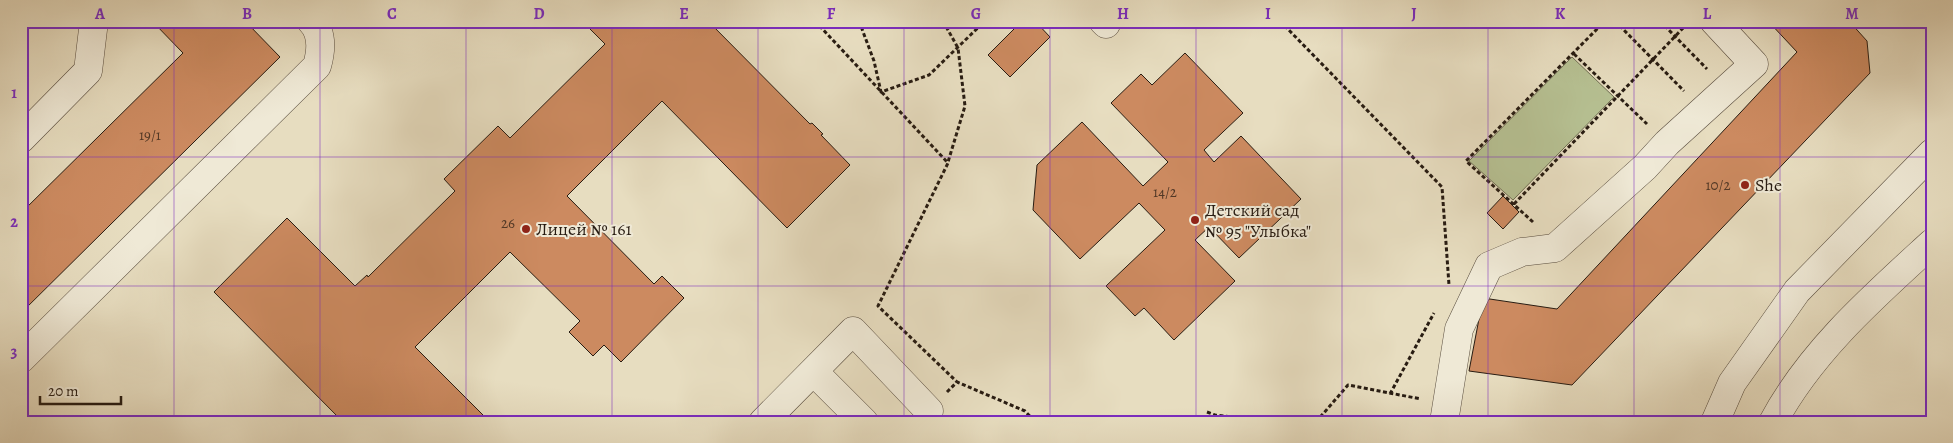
<svg xmlns="http://www.w3.org/2000/svg" width="1953" height="443" font-family="Alegreya,serif">
	<style>
		.green { fill: #b6c092; stroke: #6f6e52 }
		.building { fill: #cc8a60; stroke: #281c12 }
		.lines { fill: none; stroke-linecap: round; stroke-linejoin: round }
		.minor-casing { stroke: #584c3e; stroke-width: 29 }
		.path { stroke: #281c12; stroke-width: 3; stroke-dasharray: 4 2.5; stroke-linecap: butt }
		.minor { stroke: #efe9d6; stroke-width: 28 }
		.grid { fill: none; stroke: #7b2cbf; stroke-width: 1; stroke-opacity: 0.55 }
		.poi-dot { fill: #8f2418; stroke: #efe9d6; stroke-width: 2 }
		.labels { text-anchor: middle; stroke-width: 4; stroke-linejoin: round; paint-order: stroke }
		.number-label { font-size: 15px; fill: #513826 }
		.poi-label { font-size: 18px; fill: #281c12; stroke: #efe9d6; text-anchor: start }
		.neatline { fill: none; stroke: #7b2cbf; stroke-width: 2 }
		.grid-label { font-size: 16px; text-anchor: middle; font-weight: bold; fill: #7b2cbf }
	</style>
	<rect width="100%" height="100%" fill="#e7ddc0"/>
	<filter id="stains"><feTurbulence type="fractalNoise" baseFrequency=".004" numOctaves="4"/><feColorMatrix values="0 0 0 0 .2 0 0 0 0 .09 0 0 0 0 .02 0 0 0 .5 -.17"/></filter>
	<radialGradient id="worn" r=".72"><stop offset=".6" stop-color="#630" stop-opacity="0"/><stop offset="1" stop-color="#630" stop-opacity=".3"/></radialGradient>
	<path class="green" d="M1572,57L1614,97L1513,200L1469,161Z"/>
	<path class="building" d="M152,21H245L280,57L21,313V213L183,53Z
		M582,21H708L810,124L812,123L823,134L821,135L850,165L787,228L662,101L567,196L654,284L662,276L684,298L621,362L604,345L593,356L569,332L580,321L510,252L415,347L490,422H343L214,292L287,218L355,286L367,275L368,277L455,191L444,179L498,126L510,138L605,44Z
		M1022,21H1035L1050,37L1010,77L988,55Z
		M1768,21H1849L1867,41L1870,73L1572,385L1469,371L1483,298L1557,309L1797,52Z
		M1185,53L1243,113L1204,150L1214,162L1241,136L1301,199L1239,258L1209,227L1195,240L1235,281L1174,340L1144,308L1135,316L1106,286L1165,230L1139,203L1080,259L1033,210L1037,165L1082,122L1143,186L1168,162L1111,103L1141,74L1152,85Z
		M1503,196L1519,212L1503,229L1487,213Z"/>
	<g class="lines">
		<defs>
			<path id="minor" d="M1103,21L1106,24
				M21,139L88,71L94,21
				M21,359L317,66C321,52 323,33 311,21
				M814,372L864,422
				M763,422L853,331L929,411
				M1444,422L1459,329L1489,266L1522,252L1555,248L1645,167L1667,143L1754,64L1714,21
				M1715,422L1732,383L1797,291L1932,153
				M1773,422C1811,351 1873,297 1932,243"/>
		</defs>
		<use href="#minor" class="minor-casing"/>
		<path class="path" d="M815,21L948,163L878,306L957,382
			M859,21L874,61L881,92L929,75L985,21
			M943,21L958,48L965,106L948,162
			M1280,21L1442,187L1449,285
			M1615,21L1684,91
			M1660,21L1707,69
			M1574,54L1647,124
			M1514,204L1686,25
			M1533,222L1466,161L1605,21
			M947,392L957,382L1025,411L1035,422
			M1390,394L1434,313
			M1207,412L1215,415L1277,422
			M1316,422L1348,385L1421,399"/>
		<use href="#minor" class="minor"/>
	</g>
	<path class="grid" d="M174,21V422M320,21V422M466,21V422M612,21V422M758,21V422M904,21V422M1050,21V422M1196,21V422M1342,21V422M1488,21V422M1634,21V422M1780,21V422M21,157H1932M21,286H1932"/>
	<g class="poi-dot">
		<circle cx="1745" cy="185" r="5"/>
		<circle cx="1195" cy="220" r="5"/>
		<circle cx="526" cy="229" r="5"/>
	</g>
	<g class="labels">
		<g class="number-label">
			<text x="150" y="140">19/1</text>
			<text x="1718" y="190">10/2</text>
			<text x="1165" y="197">14/2</text>
			<text x="508" y="228">26</text>
		</g>
		<g class="poi-label">
			<text x="1755" y="191">She</text>
			<text x="1205" y="216">Детский сад<tspan x="1205" dy="21">№ 95 "Улыбка"</tspan></text>
			<text x="536" y="235">Лицей № 161</text>
		</g>
	</g>
	<rect width="1953" height="443" fill="none" stroke="#e7ddc0" stroke-width="55"/>
	<path d="M40 396v8h81v-8" fill="none" stroke="#281c12" stroke-width="2.5"/>
	<text x="48" y="396" font-size="15" fill="#281c12" stroke="#efe9d6" stroke-width="4" paint-order="stroke">20 m</text>
	<rect x="28" y="28" width="1898" height="388" class="neatline"/>
	<g class="grid-label">
		<text x="100" y="19">A</text>
		<text x="247" y="19">B</text>
		<text x="392" y="19">C</text>
		<text x="539" y="19">D</text>
		<text x="684" y="19">E</text>
		<text x="831" y="19">F</text>
		<text x="976" y="19">G</text>
		<text x="1123" y="19">H</text>
		<text x="1268" y="19">I</text>
		<text x="1414" y="19">J</text>
		<text x="1560" y="19">K</text>
		<text x="1707" y="19">L</text>
		<text x="1852" y="19">M</text>
		<text x="14" y="98">1</text>
		<text x="14" y="227">2</text>
		<text x="14" y="357">3</text>
	</g>
	<rect width="100%" height="100%" filter="url(#stains)"/>
	<rect width="100%" height="100%" fill="url(#worn)"/>
</svg>
